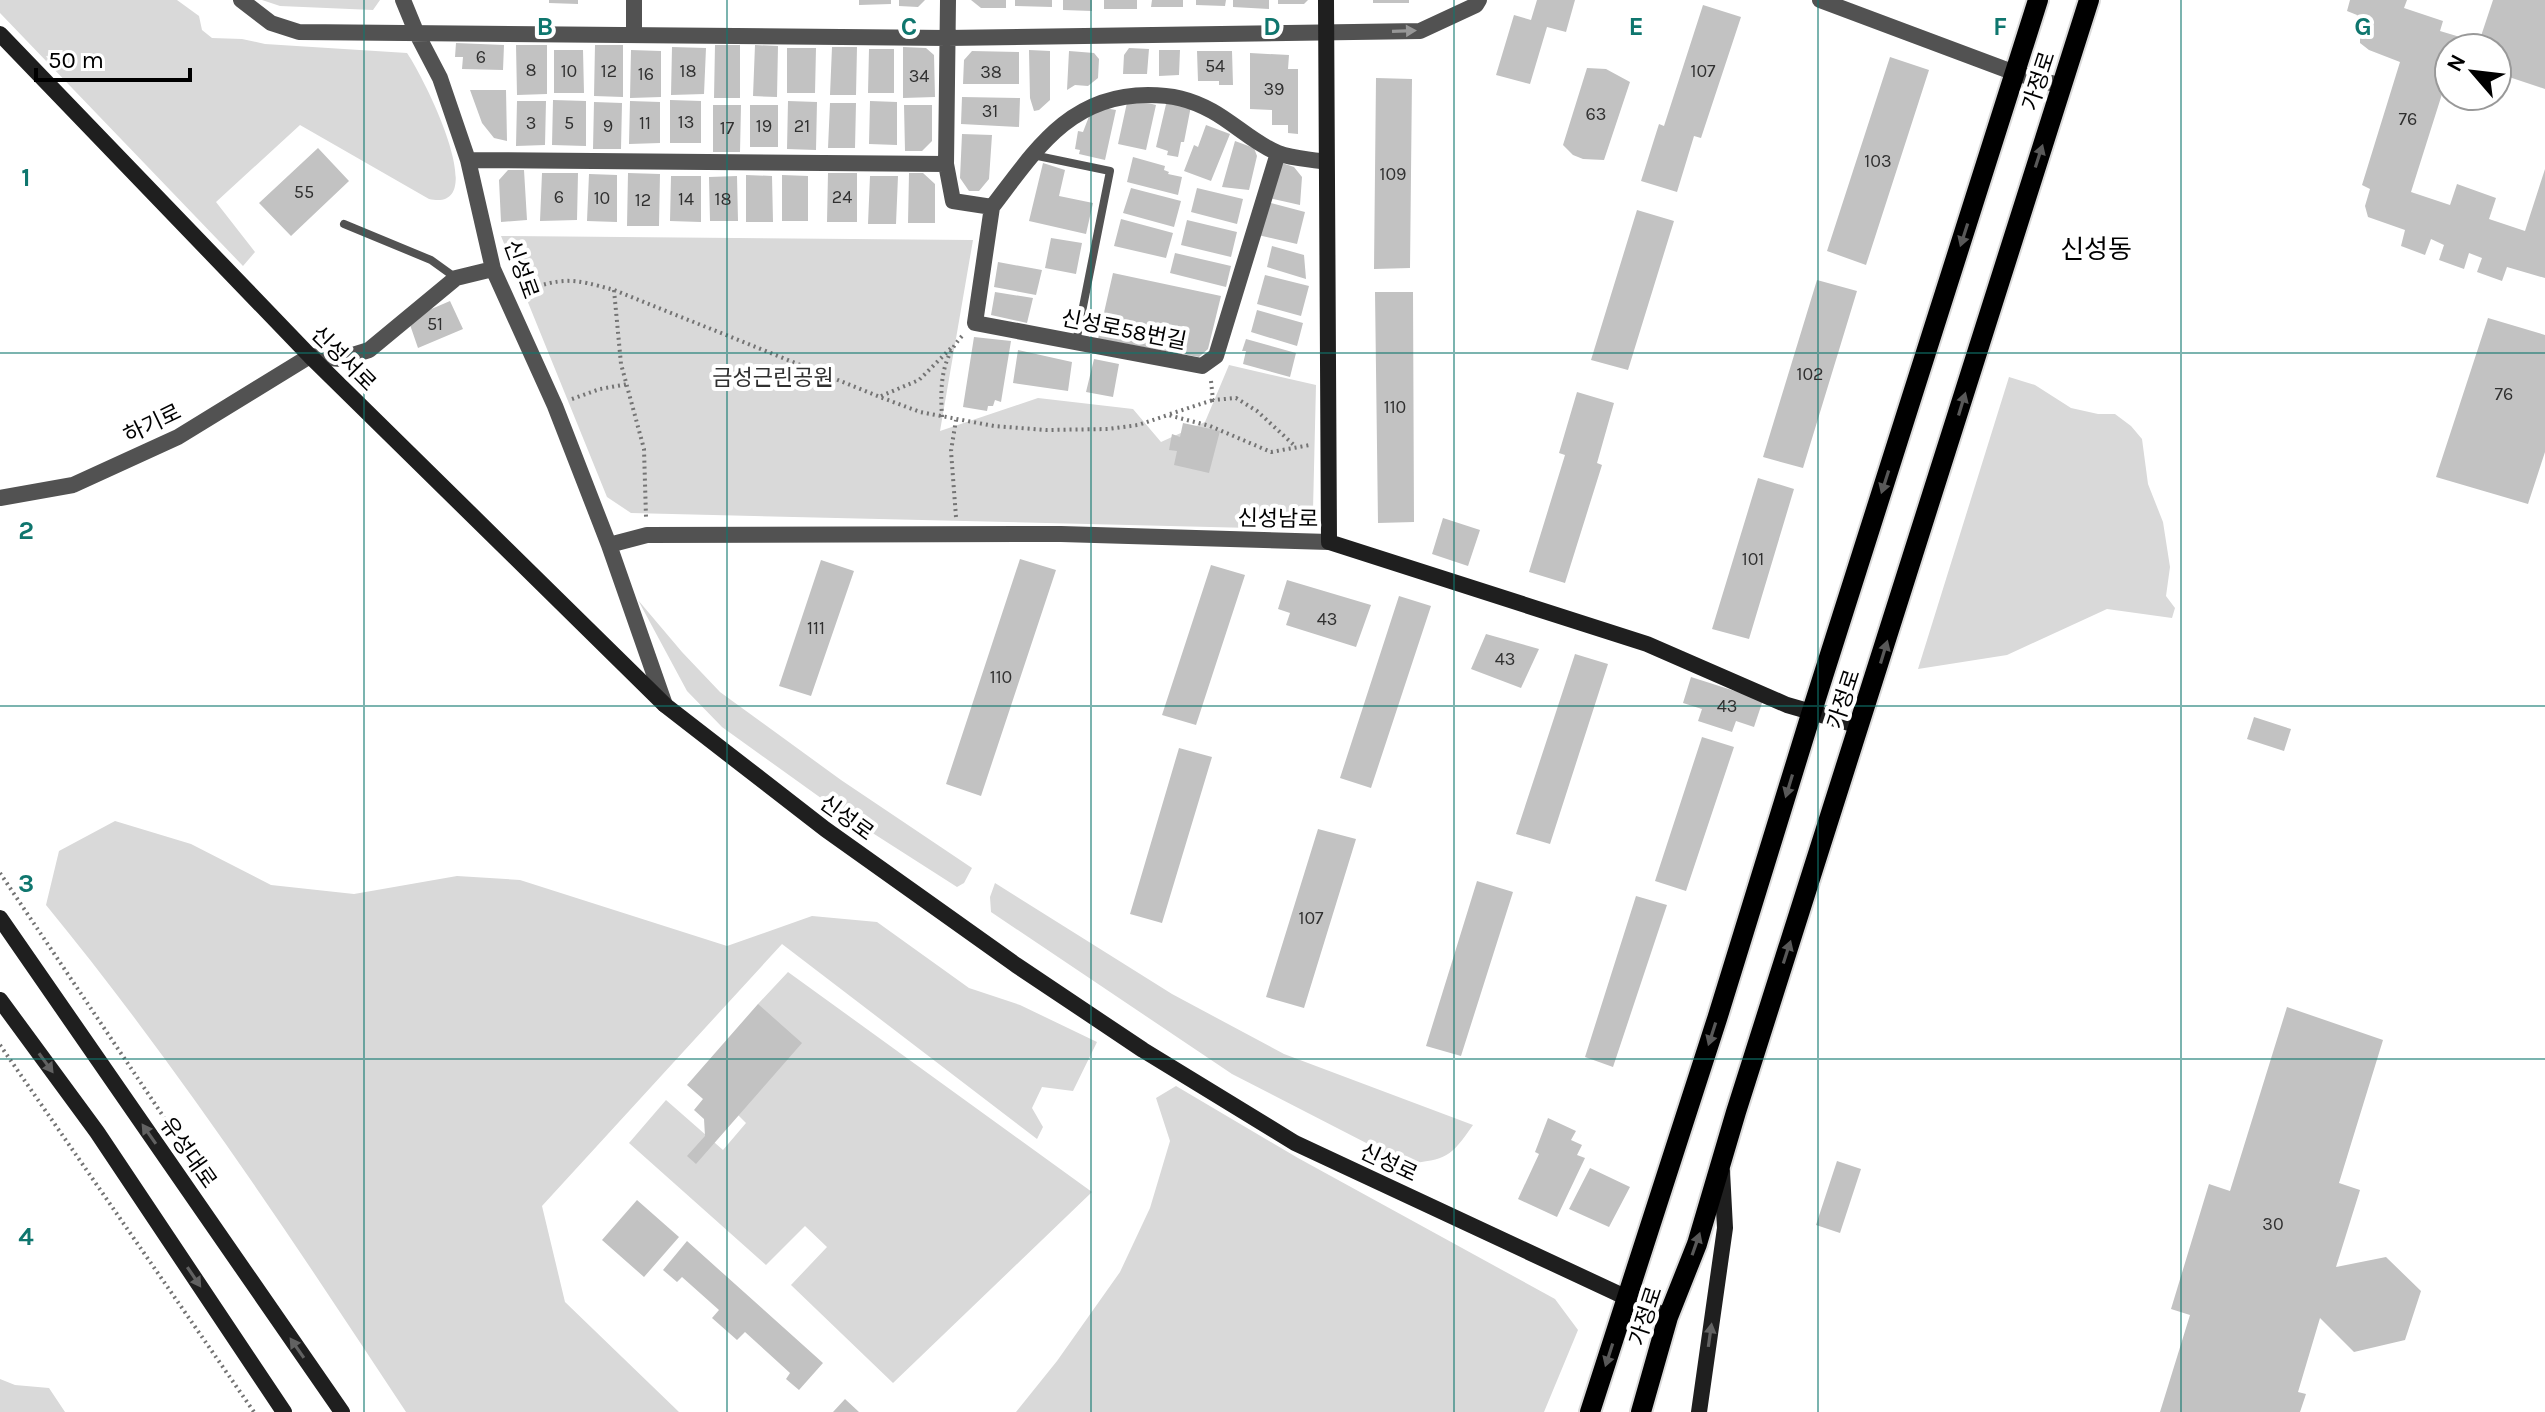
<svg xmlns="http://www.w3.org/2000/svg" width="2545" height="1412" font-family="Karla,'Noto Sans KR',sans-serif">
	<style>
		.green { fill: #d9d9d9 }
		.building { fill: #c2c2c2 }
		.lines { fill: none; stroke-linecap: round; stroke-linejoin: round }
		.primary-casing { stroke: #dbdbdb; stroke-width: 24 }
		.path { stroke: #747474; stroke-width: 4; stroke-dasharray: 2 4; stroke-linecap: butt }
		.lane { stroke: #525252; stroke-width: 8 }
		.street { stroke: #525252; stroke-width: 16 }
		.secondary { stroke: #1f1f1f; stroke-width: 16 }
		.primary { stroke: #000; stroke-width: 20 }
		.oneway { fill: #979797 }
		.oneway2 { fill: #595959 }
		.oneway3 { fill: #626262 }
		.grid { fill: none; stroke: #0f766e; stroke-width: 2; stroke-opacity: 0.55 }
		.labels { text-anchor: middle; stroke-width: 8; stroke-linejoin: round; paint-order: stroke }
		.number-label { font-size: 18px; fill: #303030 }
		.street-label { font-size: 22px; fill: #000; stroke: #fff }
		.park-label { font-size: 22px; fill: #303030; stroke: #fff }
		.quarter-label { font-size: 26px; fill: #000; stroke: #fff }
		.grid-label { font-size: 26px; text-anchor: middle; font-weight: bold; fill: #0f766e; stroke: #fff; stroke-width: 8; stroke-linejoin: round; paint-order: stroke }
	</style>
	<rect width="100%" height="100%" fill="#fff"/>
	<path class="green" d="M0,0H177L199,16L202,30L212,38L242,39L265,44L407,53C422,74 494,214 429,199L300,125L216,202L255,252L243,266L0,13Z
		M262,0H380L373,10L280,6Z
		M501,236L973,240L940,431L1038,398L1133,409L1161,442L1205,422L1229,365L1316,385L1313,510L1297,529L631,513L607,497Z
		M2009,377L2035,385L2071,408L2098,414H2115L2131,426L2142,439L2148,484L2163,522L2170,567L2166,596L2175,608L2172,618L2107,609L2007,655L1918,669Z
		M638,600L682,652L720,692L841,780L972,868L964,883L957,887L846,816L722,727L687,691Z
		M115,821L191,844L271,885L354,894L457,876L520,880L727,946L812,916L877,922L969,988L1020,1005L1097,1042L1073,1091L1042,1087L1032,1108L1043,1127L1037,1139L782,944L542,1206L565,1302L679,1412H406C292,1239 178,1066 46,905L59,851Z
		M995,883L1172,994L1284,1054L1473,1125C1450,1158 1447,1159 1407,1164L1232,1074L991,912L990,897Z
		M788,972L1092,1192L893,1383L791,1285L827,1247L805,1226L766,1265L629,1143L666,1100L723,1150L746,1123L738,1115L758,1004Z
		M1176,1086L1298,1158L1555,1299L1578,1330L1544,1412H1016L1057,1361L1120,1272L1150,1208L1170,1141L1156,1098Z
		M0,1379L15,1385L49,1388L65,1412H0Z"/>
	<path class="building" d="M549,0H578V4L549,3Z
		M859,0H891V4L859,5Z
		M899,0H925L918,7L899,6Z
		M971,0H1006V8H981Z
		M1015,0H1052V7L1015,6Z
		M1063,0H1092V11L1063,10Z
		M1104,0H1137V9H1104Z
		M1152,0H1183V7H1151Z
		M1196,0H1226L1225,6L1196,5Z
		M1233,0H1269V9L1233,7Z
		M1278,0H1308L1304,4H1278Z
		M1373,0H1409V3H1373Z
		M1537,0H1575L1566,32L1547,27L1530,84L1496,75L1514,15L1531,20Z
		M2350,0H2407L2404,8L2443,21L2440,31L2460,37L2456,48H2449V72L2411,192L2450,205L2457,184L2496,198L2489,219L2525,231L2545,169V278L2507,267L2502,281L2477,272L2482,258L2469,253L2464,269L2439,260L2444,245L2431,239L2425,255L2401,246L2405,230L2368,217L2365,206L2370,189L2362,185L2400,62L2369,50L2360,43V33L2355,25L2357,15L2347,11Z
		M2493,0H2545V89L2497,73V48H2477Z
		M1703,5L1741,17L1701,138L1694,136L1677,192L1641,181L1659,124L1664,126Z
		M456,43L504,45L503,70L462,69L463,57H455Z
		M516,45H547V94L517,95Z
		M595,45H623V97L594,96Z
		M715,45H740V98H714Z
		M755,45L778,46L777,97L753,96Z
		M672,47L706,48L704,94L671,95Z
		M832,47H857L856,95H830Z
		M903,47L926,48L934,55L935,97L903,98Z
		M787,48H816L815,93H787Z
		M1129,48L1149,49L1147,74H1123L1124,55Z
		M869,49H894V93H868Z
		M554,50H583L584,93H554Z
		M631,50L661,51V97L630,98Z
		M1029,50L1050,51V100L1039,110L1034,111L1030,98Z
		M1159,50H1180L1179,75L1159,76Z
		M972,51L1019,52V84H963L964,60Z
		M1069,51L1094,53L1099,59L1098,78L1088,86L1075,85L1067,90Z
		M1197,51H1232L1233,85H1219V81H1198Z
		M1250,53L1289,55L1288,69H1298V134L1288,133V125H1272V110L1250,109Z
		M1890,57L1929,70L1866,265L1827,251Z
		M1587,68L1606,69L1630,82L1604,160L1583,159L1573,155L1563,145Z
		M1376,78L1412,79L1410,268L1374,269Z
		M470,90H506L507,141L494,138L482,123Z
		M962,97L1020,98L1019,127L961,124Z
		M1128,98L1156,105L1146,150L1118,144Z
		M553,100L586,101V146L552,145Z
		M670,100L701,101V143H670Z
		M1167,100L1191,106L1184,142H1181L1178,157L1167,155L1168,151L1156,147Z
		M517,101H546L545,145L516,146Z
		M630,101L660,102V143L629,144Z
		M788,101L817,102L816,150L787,149Z
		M870,101L897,102V145L869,144Z
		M594,102L622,103L621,149H593Z
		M830,103H856L855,148H828Z
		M713,105H741L740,152H713Z
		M750,105H778V147H750Z
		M904,105H932V141L922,151H905Z
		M1093,106L1116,110L1105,160L1079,154L1080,150L1075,149L1078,131L1083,132Z
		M1206,125L1230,134L1211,181L1184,171L1194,145L1198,147Z
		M962,134L992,135L989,179L979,191H969L960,178Z
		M1235,141L1254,148L1257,156L1249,190L1222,187Z
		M318,148L349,181L291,236L259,203Z
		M1133,157L1165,166L1164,170L1169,172L1168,174L1182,177L1178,195L1127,182Z
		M1279,162L1294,167L1302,177L1300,205L1269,198Z
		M1043,163L1065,170L1059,196L1093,203L1086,234L1029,221Z
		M508,170H524L527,220L501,222L499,180Z
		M542,173H578L577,220L540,221Z
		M628,173L660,174L659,226H627Z
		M828,173H857V222H827Z
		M909,173H923L935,184V223H908Z
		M589,174L617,175V222L587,221Z
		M746,175L772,176L773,222H746Z
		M782,175L808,176V221H782Z
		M671,176H701V222L670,221Z
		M737,176L738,221H710L709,177Z
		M870,176H898L896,224H868Z
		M1131,188L1181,201L1174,227L1123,213Z
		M1197,188L1243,199L1237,224L1191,212Z
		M1267,202L1305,212L1297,244L1258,235Z
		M1637,210L1674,221L1628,370L1591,360Z
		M1121,219L1173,233L1166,258L1114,246Z
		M1187,220L1237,232L1231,257L1181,245Z
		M1051,238L1082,243L1076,274L1045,268Z
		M1272,246L1304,255L1306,279L1267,267Z
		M1175,253L1231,266L1226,287L1170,273Z
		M998,262L1042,270L1036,295L994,287Z
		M1113,273L1221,296L1208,349L1199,357L1098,339Z
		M1265,275L1309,286L1301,316L1257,304Z
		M1817,280L1857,291L1803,468L1763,457Z
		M995,292L1033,298L1027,323L991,315Z
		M1375,292H1413L1414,522L1378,523Z
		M450,301L463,329L418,348L408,319Z
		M1257,310L1303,323L1297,346L1251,332Z
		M2488,318L2545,335V452L2528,504L2436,477Z
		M974,337L1011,341L1001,402L995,400L993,406H988L987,411L963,407Z
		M1246,339L1296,353L1290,377L1243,364L1246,351H1242Z
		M1018,350L1072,362L1068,391L1013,383Z
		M1094,359L1119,364L1113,397L1086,392Z
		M1577,392L1614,403L1597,463L1602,465L1565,583L1529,572L1565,455L1559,453Z
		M1183,423L1220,431L1209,473L1174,465L1177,451L1169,450L1172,434L1180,437Z
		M1758,478L1794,489L1749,639L1712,629Z
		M1443,518L1480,530L1468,566L1432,554Z
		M1020,559L1056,570L981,796L946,784Z
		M821,560L854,571L811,696L779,686Z
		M1211,565L1245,575L1196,725L1162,715Z
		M1287,580L1371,605L1356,647L1286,625L1290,613L1278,609Z
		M1399,596L1431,606L1371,788L1340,778Z
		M1486,634L1539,649L1521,688L1471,669Z
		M1575,654L1608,664L1550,844L1516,834Z
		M1691,677L1763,700L1754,727L1736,721L1732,732L1698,721L1702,709L1683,703Z
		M2254,717L2291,729L2284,751L2247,739Z
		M1702,737L1734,747L1686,891L1655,881Z
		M1179,748L1212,757L1162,923L1130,914Z
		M1318,829L1356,839L1304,1008L1266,997Z
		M1477,881L1513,892L1461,1056L1426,1046Z
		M1636,896L1667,905L1613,1067L1585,1057Z
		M758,1004L802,1043L696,1164L687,1156L705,1136L704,1119L694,1110L703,1099L687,1085Z
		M2287,1007L2383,1040L2339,1183L2360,1190L2336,1267L2386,1257L2421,1291L2405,1340L2354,1352L2320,1318L2298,1392L2306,1394L2300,1412H2160L2190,1315L2171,1309L2209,1184L2230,1191Z
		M1548,1118L1576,1131L1571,1140L1582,1145L1577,1155L1585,1158L1557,1217L1518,1199L1539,1154L1535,1152Z
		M1837,1161L1861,1169L1840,1233L1816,1225Z
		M1590,1168L1630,1187L1609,1227L1569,1209Z
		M637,1200L679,1237L644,1277L602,1240Z
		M687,1241L823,1363L799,1390L786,1379L790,1373L745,1332L737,1340L712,1318L719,1310L682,1277L677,1282L663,1270Z
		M845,1399L859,1412H833Z"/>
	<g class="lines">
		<defs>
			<path id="primary" d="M1590,1412L1717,1019L1812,711L2038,0
				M1641,1412L1668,1317L1697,1244L1736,1112L2089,0"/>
		</defs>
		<use href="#primary" class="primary-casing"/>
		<path class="path" d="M614,290L621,364L644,449L646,517
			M521,292C563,277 571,278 614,290L880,397L920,412L994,426L1046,430L1108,429L1138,425L1168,415L1210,426L1271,452L1310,445
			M1211,381L1213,400L1236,398L1257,411L1295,446
			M881,396L919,380L951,348
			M572,399L600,389L628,384
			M1170,414L1213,400
			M942,417C940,385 941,357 964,334
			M956,517L951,451L956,420
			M0,873L208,1183
			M0,1045L254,1412"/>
		<path class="lane" d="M1033,155L1110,171L1076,342
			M344,224L431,260L456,278"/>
		<path class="street" d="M241,0L271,23L299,32L947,38L1420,31L1476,5L1479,0
			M403,0L417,34L440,78L468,160L493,269L555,406L609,545L665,705
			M1820,0L2015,73L2062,86
			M634,35V0
			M468,160L946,164L953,201L992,207C1035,151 1069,95 1148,95C1172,95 1190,99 1212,111C1234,123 1255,144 1278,153C1293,159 1311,159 1326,162
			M946,164L948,0
			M992,207L975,323L1202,366L1216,356L1278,153
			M0,498L73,485L178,437L310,356L340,359L369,350L456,278L493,269
			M609,545L647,535L1061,534L1329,542"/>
		<path class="secondary" d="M1326,0L1329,542L1647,644L1787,705L1860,726
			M0,34L310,356L665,705L825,829L1016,965L1143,1050L1295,1143L1668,1317
			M0,918L342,1412
			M0,1000L97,1132L284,1412
			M1699,1412L1725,1228L1722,1171"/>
		<use href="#primary" class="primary"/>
	</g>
	<defs><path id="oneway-solid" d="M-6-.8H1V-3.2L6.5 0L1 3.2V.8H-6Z" transform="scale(2)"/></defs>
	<use class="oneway" href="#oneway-solid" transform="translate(1404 31) rotate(-2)"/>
	<g class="oneway2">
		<use href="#oneway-solid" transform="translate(2039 156) rotate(-72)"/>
		<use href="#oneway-solid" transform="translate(1964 235) rotate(108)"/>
		<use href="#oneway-solid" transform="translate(1962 404) rotate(-73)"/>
		<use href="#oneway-solid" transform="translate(1885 482) rotate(108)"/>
		<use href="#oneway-solid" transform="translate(1884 652) rotate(-73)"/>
		<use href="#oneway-solid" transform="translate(1789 786) rotate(107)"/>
		<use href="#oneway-solid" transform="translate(1787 952) rotate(-72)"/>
		<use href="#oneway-solid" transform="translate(1712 1034) rotate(108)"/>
		<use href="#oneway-solid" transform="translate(1696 1244) rotate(-71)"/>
		<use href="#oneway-solid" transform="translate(1609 1355) rotate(108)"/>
	</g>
	<g class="oneway3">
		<use href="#oneway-solid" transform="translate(46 1063) rotate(54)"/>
		<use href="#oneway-solid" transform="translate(149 1134) rotate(-125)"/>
		<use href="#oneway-solid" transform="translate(194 1277) rotate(56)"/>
		<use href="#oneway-solid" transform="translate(1710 1335) rotate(-82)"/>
		<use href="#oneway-solid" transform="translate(297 1348) rotate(-125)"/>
	</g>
	<path class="grid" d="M364,0V1412M727,0V1412M1091,0V1412M1454,0V1412M1818,0V1412M2181,0V1412M0,353H2545M0,706H2545M0,1059H2545"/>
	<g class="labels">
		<g class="number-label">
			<text x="481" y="63">6</text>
			<text x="1215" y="72">54</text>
			<text x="531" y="76">8</text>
			<text x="569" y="77">10</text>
			<text x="609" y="77">12</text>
			<text x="688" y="77">18</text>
			<text x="1703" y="77">107</text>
			<text x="991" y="78">38</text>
			<text x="646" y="80">16</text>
			<text x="919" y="82">34</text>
			<text x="1274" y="95">39</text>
			<text x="990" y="117">31</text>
			<text x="1596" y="120">63</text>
			<text x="2408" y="125">76</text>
			<text x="686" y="128">13</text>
			<text x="531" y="129">3</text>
			<text x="569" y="129">5</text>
			<text x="645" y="129">11</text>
			<text x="608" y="132">9</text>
			<text x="764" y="132">19</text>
			<text x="802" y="132">21</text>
			<text x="727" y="134">17</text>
			<text x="1878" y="167">103</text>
			<text x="1393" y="180">109</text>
			<text x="304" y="198">55</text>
			<text x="559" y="203">6</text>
			<text x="842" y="203">24</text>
			<text x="602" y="204">10</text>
			<text x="686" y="205">14</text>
			<text x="723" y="205">18</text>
			<text x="643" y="206">12</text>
			<text x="435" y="330">51</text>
			<text x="1810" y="380">102</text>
			<text x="2504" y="400">76</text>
			<text x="1395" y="413">110</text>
			<text x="1753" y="565">101</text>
			<text x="1327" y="625">43</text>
			<text x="816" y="634">111</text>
			<text x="1505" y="665">43</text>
			<text x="1001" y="683">110</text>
			<text x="1727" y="712">43</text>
			<text x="1311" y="924">107</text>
			<text x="2273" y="1230">30</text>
		</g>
		<g class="street-label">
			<text transform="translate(2038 81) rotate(-72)" y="8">가정로</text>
			<text transform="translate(522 269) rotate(70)" y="8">신성로</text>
			<text transform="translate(1124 329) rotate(11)" y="8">신성로58번길</text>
			<text transform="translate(344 358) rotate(45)" y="8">신성서로</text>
			<text transform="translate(152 423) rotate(-26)" y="8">하기로</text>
			<text transform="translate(1278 518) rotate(1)" y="8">신성남로</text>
			<text transform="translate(1843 699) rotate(-72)" y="8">가정로</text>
			<text transform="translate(847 817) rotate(36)" y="8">신성로</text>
			<text transform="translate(189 1152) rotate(55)" y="8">유성대로</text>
			<text transform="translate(1389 1162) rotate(25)" y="8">신성로</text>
			<text transform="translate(1645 1316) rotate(-72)" y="8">가정로</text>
		</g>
		<g class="park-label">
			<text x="773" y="385">금성근린공원</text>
		</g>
		<g class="quarter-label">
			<text x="2096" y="258">신성동</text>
		</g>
	</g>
	<g class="grid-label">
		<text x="545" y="35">B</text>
		<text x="909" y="35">C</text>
		<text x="1272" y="35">D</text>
		<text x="1636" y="35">E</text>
		<text x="2000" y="35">F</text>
		<text x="2363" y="35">G</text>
		<text x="26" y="186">1</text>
		<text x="26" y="539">2</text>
		<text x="26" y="892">3</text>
		<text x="26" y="1245">4</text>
	</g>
	<g transform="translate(2473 72) rotate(298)"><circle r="38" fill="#ffffff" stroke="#999999" stroke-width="2"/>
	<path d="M0-6L14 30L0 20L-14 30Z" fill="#000000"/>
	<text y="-12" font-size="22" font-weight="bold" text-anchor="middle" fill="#000000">N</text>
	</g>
	<path d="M36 68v12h154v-12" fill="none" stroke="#000000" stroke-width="4"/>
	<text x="48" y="68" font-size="24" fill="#000000" stroke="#ffffff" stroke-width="6" paint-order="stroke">50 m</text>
</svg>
